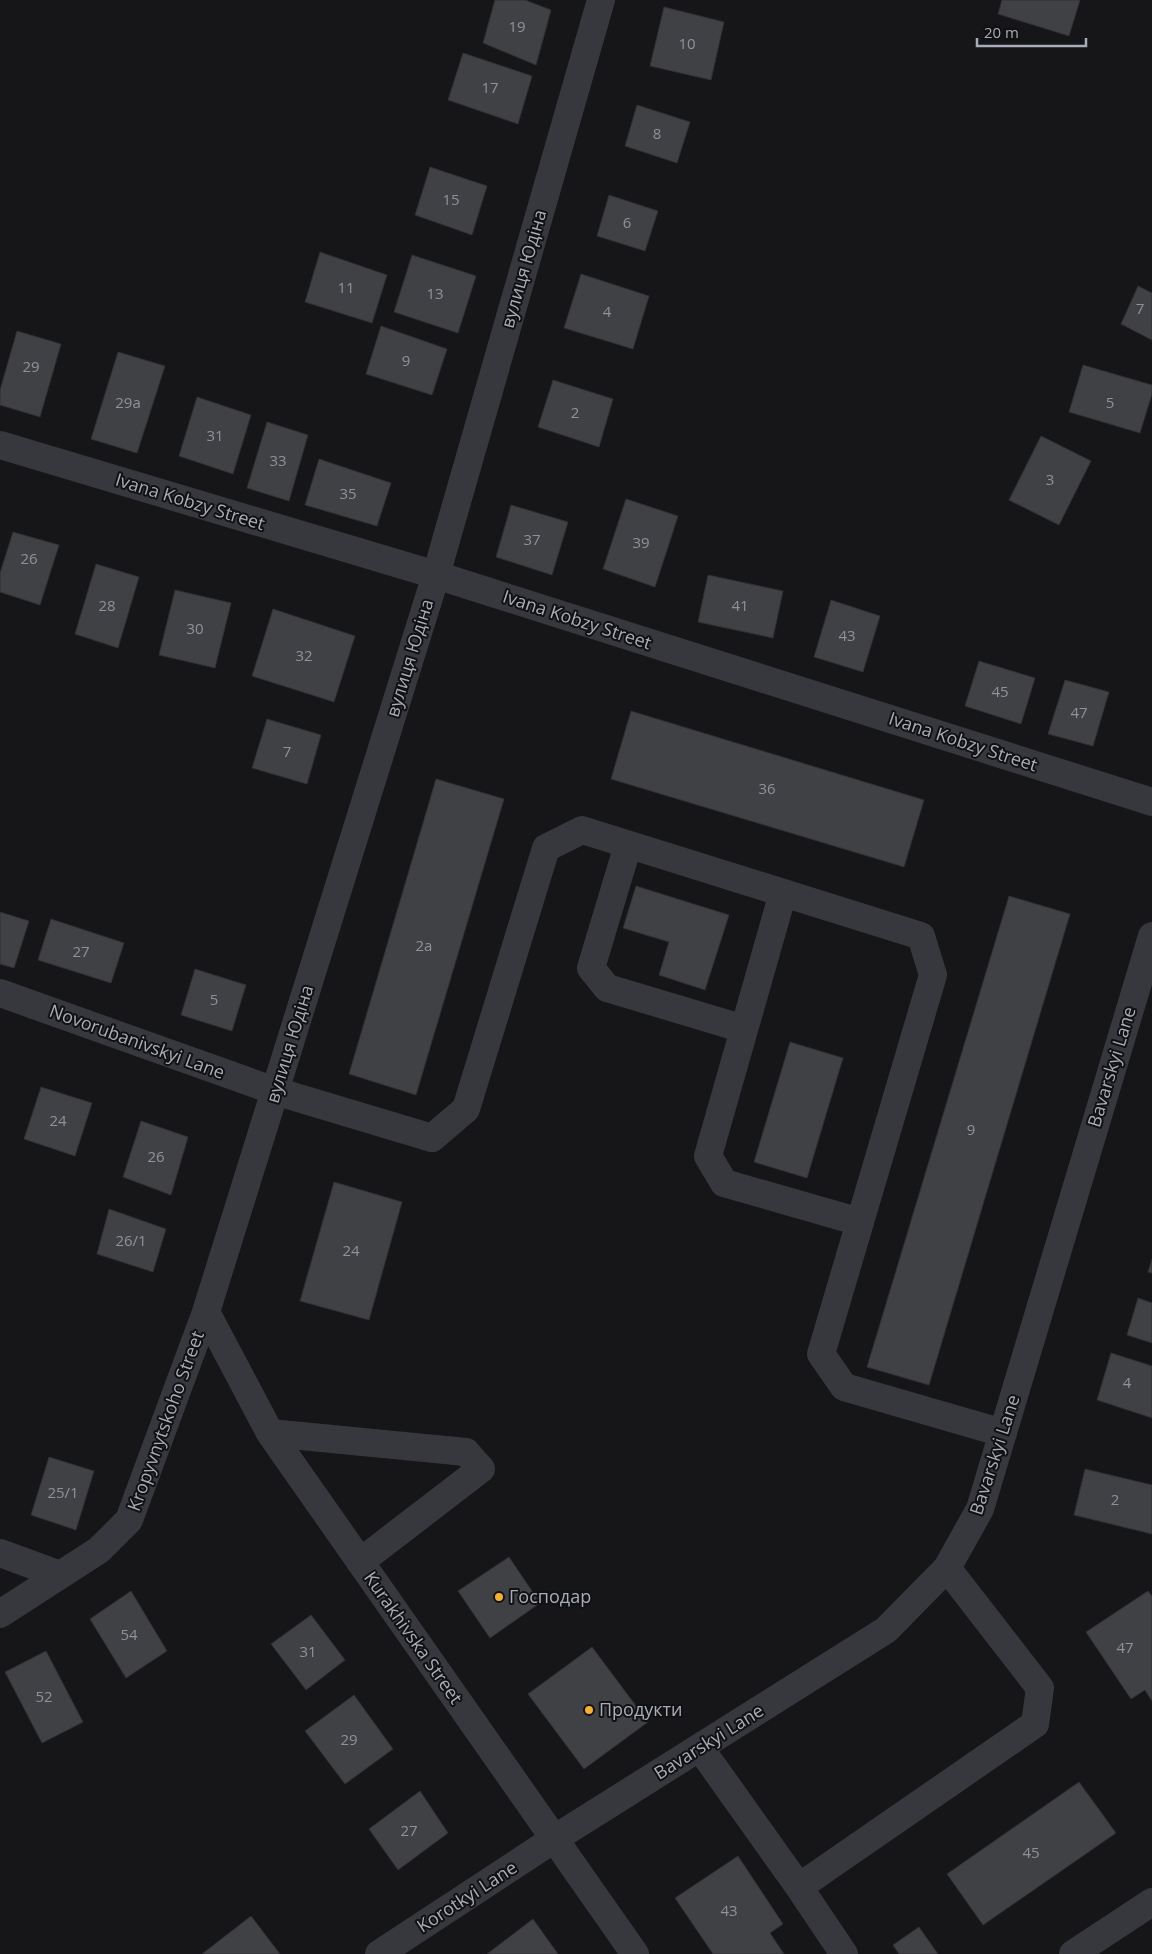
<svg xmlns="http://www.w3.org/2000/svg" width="1152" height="1954" font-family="'Open Sans',sans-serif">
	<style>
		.building { fill: #404145; stroke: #303034 }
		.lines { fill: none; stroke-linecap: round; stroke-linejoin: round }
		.minor { stroke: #37383d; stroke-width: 28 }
		.poi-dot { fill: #f2b134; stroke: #111113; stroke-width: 2 }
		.labels { text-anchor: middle; stroke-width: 4; stroke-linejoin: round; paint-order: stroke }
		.number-label { font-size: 15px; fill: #8e929b }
		.street-label { font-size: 18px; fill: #a8adb8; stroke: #111113 }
		.poi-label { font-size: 18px; fill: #a8adb8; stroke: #111113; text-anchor: start }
	</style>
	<rect width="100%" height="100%" fill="#161618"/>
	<path class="building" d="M495,0H525L551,10L536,65L483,43Z
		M1002,0H1080L1069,36L998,14Z
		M664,7L724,22L711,80L650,66Z
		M463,53L532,76L518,124L448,100Z
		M637,105L690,122L677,163L625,146Z
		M430,167L487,186L472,235L415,215Z
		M609,195L658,211L645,251L597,236Z
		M320,252L387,275L372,323L305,302Z
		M412,255L476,276L458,333L394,312Z
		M581,274L649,296L633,349L564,328Z
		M1138,286L1152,293V340L1121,324Z
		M381,326L447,349L432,395L366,374Z
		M17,331L61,344L40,417L0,405V390Z
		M118,352L165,366L137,453L91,439Z
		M1083,365L1152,385V394L1140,433L1069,412Z
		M553,380L613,399L599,447L538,427Z
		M197,397L251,415L233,474L179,456Z
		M267,422L308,435L289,501L247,488Z
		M1041,436L1091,461L1059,525L1009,500Z
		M319,459L391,483L377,526L305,505Z
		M626,499L678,516L655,587L603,569Z
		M511,505L568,522L552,575L496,557Z
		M13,532L59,545L40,605L0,592V573Z
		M96,564L139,577L118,648L75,634Z
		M708,575L783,591L773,638L698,622Z
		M175,590L231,603L215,668L159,655Z
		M831,600L880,616L863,672L814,657Z
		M273,609L355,636L334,702L252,676Z
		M979,661L1035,678L1021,724L965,706Z
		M1065,680L1109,692L1093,746L1048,734Z
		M631,711L924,800L904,867L611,779Z
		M267,719L321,735L307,784L252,768Z
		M436,779L504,799L416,1095L349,1074Z
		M636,886L729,915L705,990L659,975L669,942L623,928Z
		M1009,896L1070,914L929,1385L867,1367Z
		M0,912L29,921L14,968L0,964Z
		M51,919L124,943L111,983L38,960Z
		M195,969L246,985L232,1031L181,1015Z
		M790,1042L843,1058L807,1178L754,1162Z
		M41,1087L92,1103L75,1156L24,1139Z
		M141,1121L188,1137L171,1195L123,1177Z
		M334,1182L402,1202L369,1320L300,1301Z
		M109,1209L166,1229L153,1272L97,1254Z
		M1152,1259V1273L1148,1272Z
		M1138,1298L1152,1303V1343L1127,1335Z
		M1111,1353L1152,1366V1418L1097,1400Z
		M49,1457L94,1471L76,1530L31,1515Z
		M1085,1469L1152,1485V1534L1074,1515Z
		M509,1557L540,1603L490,1638L458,1591Z
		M131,1591L167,1651L126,1678L90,1619Z
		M1148,1591L1152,1596V1701L1145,1690L1131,1699L1086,1632Z
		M311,1615L345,1660L306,1690L271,1644Z
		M592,1647L648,1722L584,1769L528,1694Z
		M46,1651L83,1722L42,1743L5,1672Z
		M354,1695L393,1749L345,1784L305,1731Z
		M1079,1782L1116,1833L983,1925L947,1874Z
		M420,1791L448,1833L398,1870L369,1829Z
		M738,1856L783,1924L770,1933L784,1954H713L675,1898Z
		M251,1916L280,1954H202Z
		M533,1919L558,1954H487Z
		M919,1927L938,1954H899L893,1945Z"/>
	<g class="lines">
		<path class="minor" d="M0,445L436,575L1152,802
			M628,845L591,968L607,988L744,1029
			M783,893L708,1156L724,1183L860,1222
			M0,993L275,1091L432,1138L466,1109L546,848L582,830L921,936L933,975L821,1354L844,1387L1003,1433
			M206,1312L270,1433L635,1954
			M270,1433L466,1452L481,1469L360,1562
			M0,1553L60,1575
			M0,1614L99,1550L129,1520L206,1312L436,575L601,0
			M700,1748L799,1887L1035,1724L1040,1688L947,1568
			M799,1887L844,1954
			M379,1954L554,1839L886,1630L947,1568L980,1509L1152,936
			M1073,1954L1152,1902"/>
	</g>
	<g class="poi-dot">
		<circle cx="499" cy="1597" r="5"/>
		<circle cx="589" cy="1710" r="5"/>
	</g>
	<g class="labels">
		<g class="number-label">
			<text x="517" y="32">19</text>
			<text x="687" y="49">10</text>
			<text x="490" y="93">17</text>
			<text x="657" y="139">8</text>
			<text x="451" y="205">15</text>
			<text x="627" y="228">6</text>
			<text x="346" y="293">11</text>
			<text x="435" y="299">13</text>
			<text x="1140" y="314">7</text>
			<text x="607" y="317">4</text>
			<text x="406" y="366">9</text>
			<text x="31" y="372">29</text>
			<text x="128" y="408">29а</text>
			<text x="1110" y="408">5</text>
			<text x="575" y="418">2</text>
			<text x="215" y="441">31</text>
			<text x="278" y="466">33</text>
			<text x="1050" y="485">3</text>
			<text x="348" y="499">35</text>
			<text x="532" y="545">37</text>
			<text x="641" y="548">39</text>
			<text x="29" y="564">26</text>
			<text x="107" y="611">28</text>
			<text x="740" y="611">41</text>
			<text x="195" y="634">30</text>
			<text x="847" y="641">43</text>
			<text x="304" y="661">32</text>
			<text x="1000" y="697">45</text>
			<text x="1079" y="718">47</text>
			<text x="287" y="757">7</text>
			<text x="767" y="794">36</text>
			<text x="424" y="951">2а</text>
			<text x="81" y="957">27</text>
			<text x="214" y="1005">5</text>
			<text x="58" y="1126">24</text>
			<text x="971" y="1135">9</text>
			<text x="156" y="1162">26</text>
			<text x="131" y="1246">26/1</text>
			<text x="351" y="1256">24</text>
			<text x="1127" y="1388">4</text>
			<text x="63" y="1498">25/1</text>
			<text x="1115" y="1505">2</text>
			<text x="129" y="1640">54</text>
			<text x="1125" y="1653">47</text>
			<text x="308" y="1657">31</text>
			<text x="44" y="1702">52</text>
			<text x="349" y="1745">29</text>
			<text x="409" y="1836">27</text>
			<text x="1031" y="1858">45</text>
			<text x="729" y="1916">43</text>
		</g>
		<g class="street-label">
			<text transform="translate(524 269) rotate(-74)" y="6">вулиця Юдіна</text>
			<text transform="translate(190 502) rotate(17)" y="6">Ivana Kobzy Street</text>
			<text transform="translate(577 620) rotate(18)" y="6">Ivana Kobzy Street</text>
			<text transform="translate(410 658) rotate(-73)" y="6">вулиця Юдіна</text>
			<text transform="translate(963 742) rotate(18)" y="6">Ivana Kobzy Street</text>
			<text transform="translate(137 1042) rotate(20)" y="6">Novorubanivskyi Lane</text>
			<text transform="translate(290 1044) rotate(-73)" y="6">вулиця Юдіна</text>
			<text transform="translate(1112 1067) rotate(-73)" y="6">Bavarskyi Lane</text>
			<text transform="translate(166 1421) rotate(-70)" y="6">Kropyvnytskoho Street</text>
			<text transform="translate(995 1455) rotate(-72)" y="6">Bavarskyi Lane</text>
			<text transform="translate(413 1638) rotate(55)" y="6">Kurakhivska Street</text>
			<text transform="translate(709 1742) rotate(-32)" y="6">Bavarskyi Lane</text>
			<text transform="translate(467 1897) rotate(-33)" y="6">Korotkyi Lane</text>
		</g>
		<g class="poi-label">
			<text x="509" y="1603">Господар</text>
			<text x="599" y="1716">Продукти</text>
		</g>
	</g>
	<path d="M977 38v8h109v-8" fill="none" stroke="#a8adb8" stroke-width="2.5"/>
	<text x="984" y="38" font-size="15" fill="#a8adb8" stroke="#111113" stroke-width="4" paint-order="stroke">20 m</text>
</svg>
